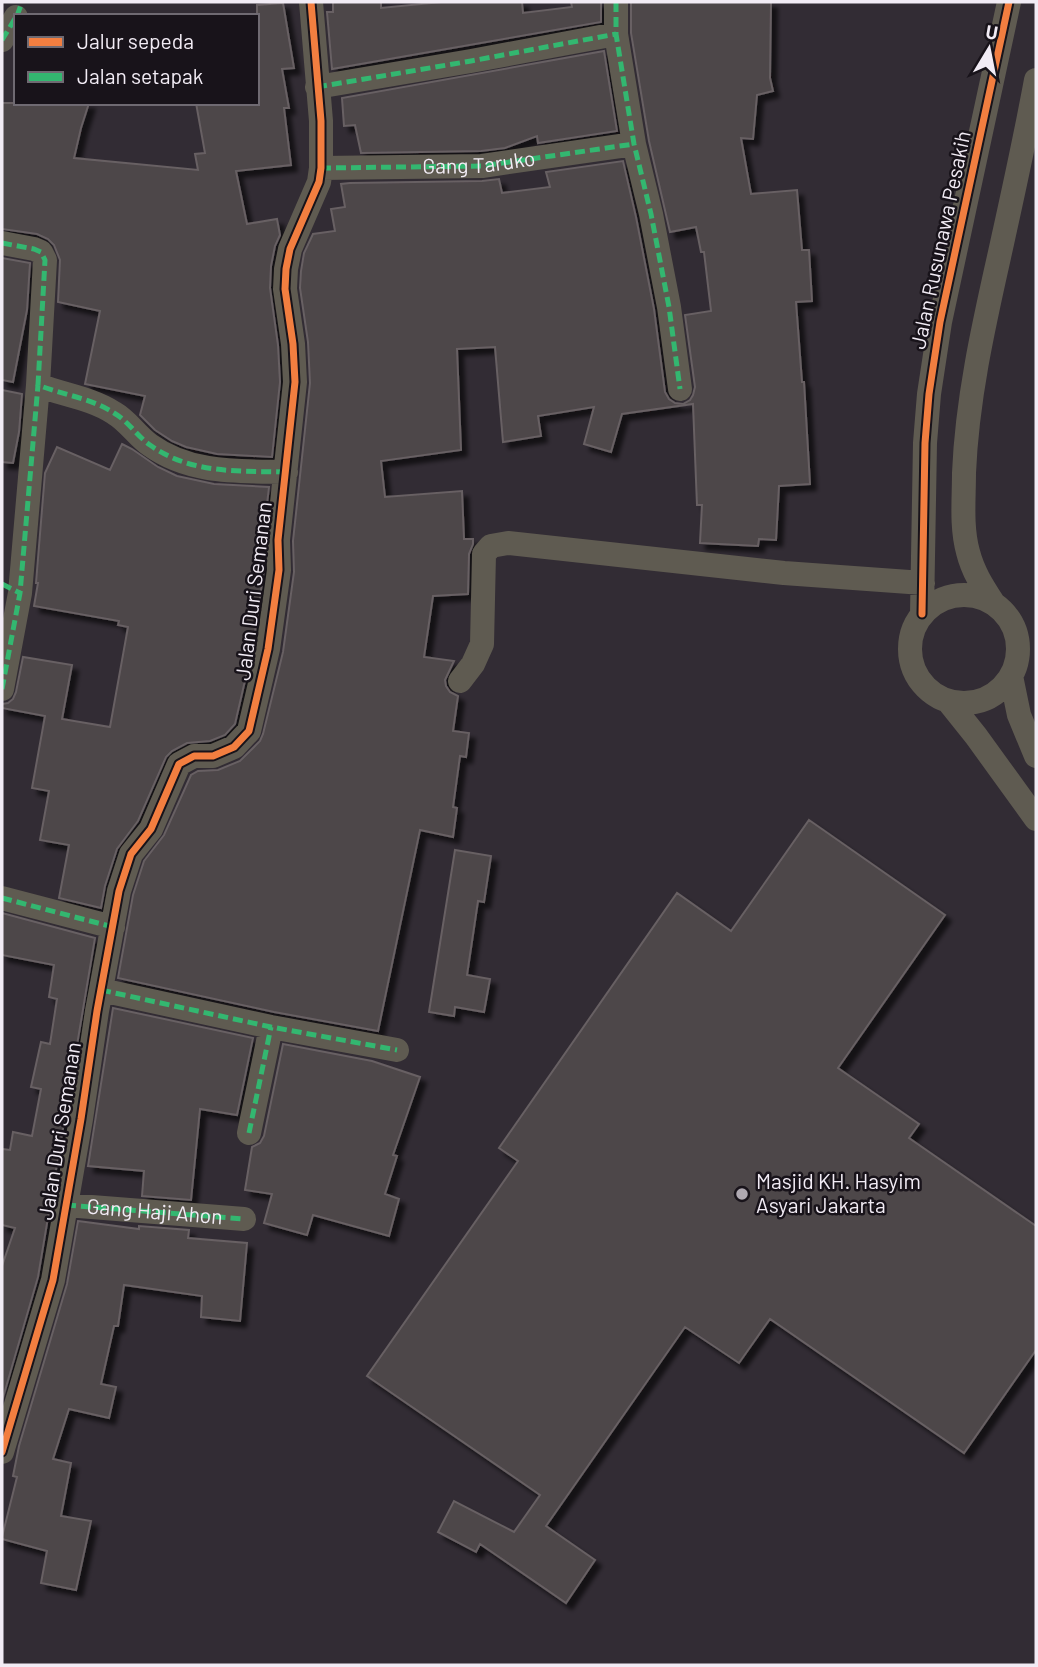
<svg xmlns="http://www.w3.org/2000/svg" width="1038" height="1667" font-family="Barlow,sans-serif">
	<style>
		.building { fill: #4d4649; stroke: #676063; stroke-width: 2; filter: url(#shadow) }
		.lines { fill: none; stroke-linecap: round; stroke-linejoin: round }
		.street { stroke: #5f5b51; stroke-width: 24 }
		.quiet { stroke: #33b770; stroke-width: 5; stroke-dasharray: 10 5; stroke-linecap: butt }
		.cycleway-casing { stroke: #18131a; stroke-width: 11 }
		.cycleway { stroke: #f27e40; stroke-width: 7 }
		.poi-dot { fill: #afa9b1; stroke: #18131a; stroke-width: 2.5 }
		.labels { text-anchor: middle; stroke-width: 5; stroke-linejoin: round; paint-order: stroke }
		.street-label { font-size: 21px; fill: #f2ecf5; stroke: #18131a }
		.poi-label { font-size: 21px; fill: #f2ecf5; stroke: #18131a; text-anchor: start }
	</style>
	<defs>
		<filter id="shadow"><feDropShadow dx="6" dy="6" stdDeviation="2" flood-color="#0009"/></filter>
	</defs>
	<rect width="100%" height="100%" fill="#322c34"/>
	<path class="building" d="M333,2H381V8L442,2H522L523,13L572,7L571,2H601V22L332,69L327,12H333Z
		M631,2H771L770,78L773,91L757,95L753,139L741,138L751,194L797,190L802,250H809L812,301L796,302L802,382H804L810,484L779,486L776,540L759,539L758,546L700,543L702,505H697L693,404L622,414L611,452L584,444L594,407L538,416L541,436L503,442L495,347L457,349L461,450L381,461L385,497L462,491L464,539H473V544L469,554L468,594L433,596L424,657L454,661L445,680L446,686L450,692L458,696L453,731L469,733L466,757L460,756L453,807L457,808L453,837L420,830L378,1031L274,1012L118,978L133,895L144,861L164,835L191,775L198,771L218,770L240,761L260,741L263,734L283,652L294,572L293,541L310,383L308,342L300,288L301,271L304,253L313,234L335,231L331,209L345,207L341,184L350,183L482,181L499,179L502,193L550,187L546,172L623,161L636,217L654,309L665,392L669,399L675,403L683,404L690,400L693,395L695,387L685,315L711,311L704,252H701L696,227L670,232L649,141L631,33Z
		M283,3L294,68L282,69L289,108H284L291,165L236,171L247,224L277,219L280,235L275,246L271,266L270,288L278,345L280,382L272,457L217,454L186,447L172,441L155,430L140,415L145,396L85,384L100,311L58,302L60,260L54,245L48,239L37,234L2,229V103H89L81,128L74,158L198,170L195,154L205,153L196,103H257V5Z
		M604,51L617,131L538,143L537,136L505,148L481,151L361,153L355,125L344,126L342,98Z
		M2,258L30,263L27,310L13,382L2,380Z
		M2,390L22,394L19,432L13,463L2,462Z
		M122,444L132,449L158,467L177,476L214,484L269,487L263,539L264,569L253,646L235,724L225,735L210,741L187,743L172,751L166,757L138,821L117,849L105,886L101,908L59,898L69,845L40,840L49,791L32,788L45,716L2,708V704L8,703L13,699L16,692L23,657L72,665L62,719L110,727L128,627L118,625L119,621L34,606L38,583H36L45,473L57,447L110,470Z
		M809,820L945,915L838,1068L919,1124L909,1138L1036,1226V1350L964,1453L770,1319L739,1363L685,1327L546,1526L595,1560L566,1603L480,1544L476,1552L438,1532L454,1501L514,1532L540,1495L367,1376L518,1161L499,1148L677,893L731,931Z
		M455,850L491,856L484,902L478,901L467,975L490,979L484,1012L455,1007L454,1016L429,1012Z
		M2,913L95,938L38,1277L2,1401V1266L15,1228L2,1225V1149L10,1150L13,1132L32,1136L41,1089L31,1087L41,1042L50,1044L57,999L49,997L54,965L2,955Z
		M113,1008L253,1038L237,1115L200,1109L191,1200L142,1196L144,1171L88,1166Z
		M283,1044L372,1061L420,1077L393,1155L397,1156L385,1194L399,1199L389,1236L313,1215L307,1235L264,1223L272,1194L245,1190L252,1147L260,1143L264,1136Z
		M78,1221L139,1229V1226L189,1230L188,1238L247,1243L240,1321L201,1317L202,1296L124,1285L118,1326H114L101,1384L116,1387L109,1418L69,1409L53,1459L71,1463L61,1516L91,1521L76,1590L41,1583L47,1551L2,1539V1537L17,1477L13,1476L19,1446L67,1284Z"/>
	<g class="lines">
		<path class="street" d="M616,2V34L634,144L651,214L669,307L680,389
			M2,40L16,17
			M317,87L471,61L616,34
			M321,168L482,166L634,144
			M2,243L34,249L41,252L45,260L38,385C63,395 91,398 114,413C128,421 137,436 150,445C190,474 239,471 286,472
			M910 649a54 54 0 1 1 108 0a54 54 0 1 1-108 0Z
			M994,604C983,587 973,572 968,552C961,527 964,499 964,473C967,400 983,328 999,257C1012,198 1025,140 1036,80
			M922,614L925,443L929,394L940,322L1009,2
			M1011,676L1019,715L1036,756
			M460,681L473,664L482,644L484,554L491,546L508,543L784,573L923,583
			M2,689L20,593L38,385
			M948,701L976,736L1036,819
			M2,898L113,927
			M101,990L271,1027L397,1050
			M249,1133L271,1027
			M66,1205L244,1219
			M2,1452L53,1280L81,1119L97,1011L119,891L131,854L151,829L179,764L194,756H213L234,747L249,731L268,649L279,570L278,540L295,382L293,344L285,289L286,269L290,249L319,182L321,168V121L311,2"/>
		<g class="quiet">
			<path d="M616,2V34L634,144L651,214L669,307L680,389"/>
			<path d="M17,16L22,2"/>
			<path d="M2,40L16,17"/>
			<path d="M317,87L471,61L616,34"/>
			<path id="s1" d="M321,168L482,166L634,144"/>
			<path d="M2,243L34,249L41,252L45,260L38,385C63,395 91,398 114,413C128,421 137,436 150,445C190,474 239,471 286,472"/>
			<path d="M2,584L20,593"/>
			<path d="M2,689L20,593L38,385"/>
			<path d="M2,898L113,927"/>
			<path d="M101,990L271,1027L397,1050"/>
			<path d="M249,1133L271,1027"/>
			<path id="s2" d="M66,1205L244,1219"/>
		</g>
		<defs>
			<path id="cycleway" d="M922,614L925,443L929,394L940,322L1009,2
				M2,1452L53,1280L81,1119L97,1011L119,891L131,854L151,829L179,764L194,756H213L234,747L249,731L268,649L279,570L278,540L295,382L293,344L285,289L286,269L290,249L319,182L321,168V121L311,2"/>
		</defs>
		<use href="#cycleway" class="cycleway-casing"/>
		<use href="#cycleway" class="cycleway"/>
	</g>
	<circle class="poi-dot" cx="742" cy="1194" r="7"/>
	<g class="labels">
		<g class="street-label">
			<text dy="7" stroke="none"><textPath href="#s1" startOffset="158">Gang Taruko</textPath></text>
			<text transform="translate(941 240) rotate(-78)" y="7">Jalan Rusunawa Pesakih</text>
			<text transform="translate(254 591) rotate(-83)" y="7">Jalan Duri Semanan</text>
			<text transform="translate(60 1131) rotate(-81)" y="7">Jalan Duri Semanan</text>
			<text dy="7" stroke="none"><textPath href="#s2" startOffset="89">Gang Haji Ahon</textPath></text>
		</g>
		<g class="poi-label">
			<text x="756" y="1189">Masjid KH. Hasyim<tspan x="756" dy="24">Asyari Jakarta</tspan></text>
		</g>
	</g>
	<rect width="1038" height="1667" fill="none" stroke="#f2ecf5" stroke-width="7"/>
	<rect x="14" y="14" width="245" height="91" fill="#18131a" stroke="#6f6a72" stroke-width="2"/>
	<rect x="28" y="37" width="35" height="10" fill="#f27e40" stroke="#6f6a72" stroke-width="2"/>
	<text x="77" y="49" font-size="21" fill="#f2ecf5">Jalur sepeda</text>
	<rect x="28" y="72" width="35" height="10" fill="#33b770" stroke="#6f6a72" stroke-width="2"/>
	<text x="77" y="84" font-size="21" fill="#f2ecf5">Jalan setapak</text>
	<g transform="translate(989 49) rotate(10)" stroke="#18131a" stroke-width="5" paint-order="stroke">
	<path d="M0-5L12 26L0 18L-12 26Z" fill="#f2ecf5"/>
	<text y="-10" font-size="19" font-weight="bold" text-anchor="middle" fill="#f2ecf5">U</text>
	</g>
</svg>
